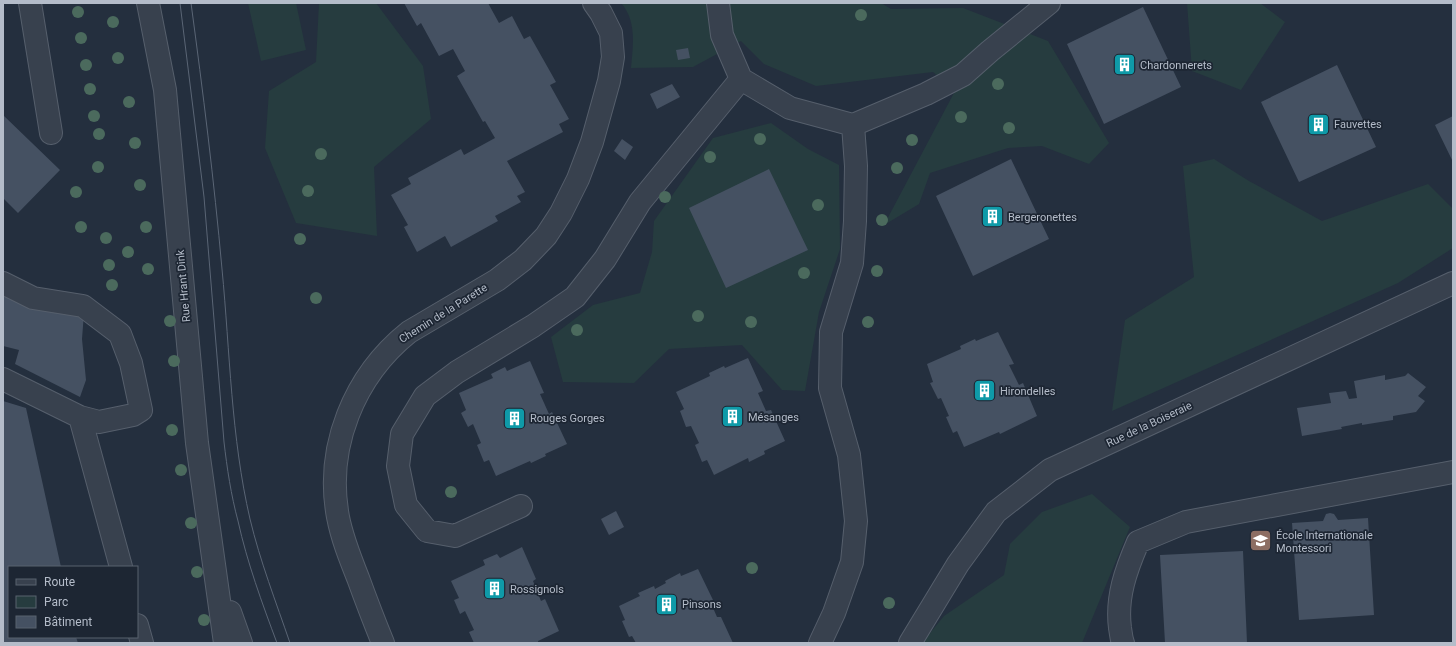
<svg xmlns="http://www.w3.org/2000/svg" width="1456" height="646" font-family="Roboto,sans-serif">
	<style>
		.green { fill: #263c3f }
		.building { fill: #455162 }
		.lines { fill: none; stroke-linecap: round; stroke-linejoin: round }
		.minor-casing { stroke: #565f6c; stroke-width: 24 }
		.minor { stroke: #38414e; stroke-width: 22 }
		.tram { stroke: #5a6575; stroke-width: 1 }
		.tree { fill: #4b6a5d }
		.labels { text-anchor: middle; stroke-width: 3.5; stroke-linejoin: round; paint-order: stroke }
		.poi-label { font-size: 11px; fill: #b4bcc9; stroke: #1d2633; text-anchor: start }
		.street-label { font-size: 11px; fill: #b4bcc9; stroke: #1d2633 }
	</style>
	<rect width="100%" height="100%" fill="#242f3e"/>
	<path class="green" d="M248,3H296L306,50L261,61Z
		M319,3H376L423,66L431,119L374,167L377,236L296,223L265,148L269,91L316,62Z
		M621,3H881L891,9L963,8L1048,41L1109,143L1089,164L1042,146L1008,148L930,173L919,204L884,225L955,91L933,72L816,86L764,64L741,41L693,67L631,68C633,45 637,21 621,3Z
		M1187,3H1260L1285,22L1241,90L1192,71Z
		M771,123L808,149L839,165L840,249L819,312L805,391L782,390L742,345L669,349L634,383L563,382L551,337L593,305L640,293L652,252L654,221L713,138Z
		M1214,159L1249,181L1322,221L1428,184L1453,209V248L1398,283L1112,411L1125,320L1194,277L1183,166Z
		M1092,494L1130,527L1082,643H922L944,616L1004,575L1010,544L1042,512Z"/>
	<path class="building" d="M404,3H488L499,23L512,16L524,39L530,36L556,82L550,85L569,119L559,124L563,132L507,161L525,192L517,196L521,202L495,216L498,221L451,247L445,236L417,252L404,227L408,225L391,195L411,184L408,178L461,149L464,155L495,138L485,121L483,122L457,76L465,71L453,49L439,56L421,23L417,26Z
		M1143,7L1181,87L1104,124L1067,44Z
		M688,48L690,58L678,60L676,50Z
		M1337,65L1376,147L1299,182L1261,102Z
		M672,84L680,97L657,109L650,94Z
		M3,115L60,170L18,213L3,198Z
		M1453,116V162L1435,125Z
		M622,139L633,147L625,160L614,151Z
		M1011,159L1049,239L973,276L936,196Z
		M769,169L808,250L726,288L689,208Z
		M3,292L84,313L82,339L86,380L80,397L15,364L19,350L3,346Z
		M998,332L1014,364L1009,365L1019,385L1023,383L1037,416L1000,434L999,432L964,447L957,431L953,433L946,417L949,416L941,398L938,399L930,383L933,382L927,364L961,349L960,346L975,339L976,341Z
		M748,358L763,391L758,393L766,411L771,410L785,441L764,451L765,454L749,462L748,458L714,475L707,460L702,462L695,445L699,443L691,426L686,427L680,411L684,409L676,392L710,376L709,373L724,366L725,368Z
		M530,361L544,393L540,394L549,414L552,412L567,444L545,454L546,456L531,463L530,461L496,476L489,460L484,462L477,445L481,443L473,424L468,427L461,413L466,410L459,393L493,378L491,374L505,367L507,371Z
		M1408,373L1426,387L1418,396L1425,401L1416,412L1393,416V420L1362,425V423L1341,427L1342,429L1302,436L1297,408L1331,403L1329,393L1346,391L1349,399L1357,398L1354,381L1385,375V380L1405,376Z
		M3,401L26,408L61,567H9V637H76L78,643H3Z
		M616,511L624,527L609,535L601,519Z
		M1330,513L1334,514L1338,520L1368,518L1374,615L1299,620L1292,523L1323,521L1326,514Z
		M522,547L536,579L533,581L541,601L545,599L559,631L538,641V643H474L469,632L474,630L465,611L460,614L454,600L459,598L451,581L485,565L483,560L497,554L500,558Z
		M1243,551L1247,643H1165L1160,555Z
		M698,569L713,600L710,601L717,617H721L733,643H636L632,636L629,637L622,621L625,620L619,606L640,596L638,593L654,586L655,589L666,583L665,581L680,573L681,576Z"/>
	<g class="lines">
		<defs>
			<path id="minor" d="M30,3L51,133
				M148,3L165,90L197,443L225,643
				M741,79L790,108L853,125L856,166L855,221L852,263L831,332L830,388L849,455L856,521L852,562L834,613L820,643
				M853,125L926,94L963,75L990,51L1049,3
				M3,283L33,298L83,306L120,334L131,363L141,410L133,415L99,422L80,417L3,379
				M80,417L121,567
				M521,506L455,536L427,531L406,505L398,466L402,434L425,396L457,372L533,326L575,297L605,259L640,202L741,79L722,35L718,3
				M230,612L241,643
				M137,625L142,643
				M383,643C374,621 366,600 358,578C350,558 342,538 338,517C325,447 354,376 409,332L497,280L523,260L546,236L561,213L578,179L592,142L609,81L613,57L611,33L601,13L594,3
				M910,643L958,564L996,512L1050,470L1453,283
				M1123,643C1121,638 1121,633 1120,628C1116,597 1126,570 1138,542L1186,522L1453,472"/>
		</defs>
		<use href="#minor" class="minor-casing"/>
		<use href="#minor" class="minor"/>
		<path class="tram" d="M180,3L204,197L224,442C227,468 231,495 238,521C247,562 262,603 277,643
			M191,3C203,92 214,180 222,269C230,352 231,437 250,519C260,561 276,602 290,643"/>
	</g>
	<g class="tree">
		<circle cx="78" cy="12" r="6"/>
		<circle cx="861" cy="15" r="6"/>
		<circle cx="113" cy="22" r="6"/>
		<circle cx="81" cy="38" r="6"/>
		<circle cx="118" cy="58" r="6"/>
		<circle cx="86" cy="65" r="6"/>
		<circle cx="998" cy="84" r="6"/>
		<circle cx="90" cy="89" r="6"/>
		<circle cx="129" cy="102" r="6"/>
		<circle cx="94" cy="116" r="6"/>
		<circle cx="961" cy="117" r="6"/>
		<circle cx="1009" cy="128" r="6"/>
		<circle cx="99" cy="134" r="6"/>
		<circle cx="760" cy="139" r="6"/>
		<circle cx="912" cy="140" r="6"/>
		<circle cx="135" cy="143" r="6"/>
		<circle cx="321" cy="154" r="6"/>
		<circle cx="710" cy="157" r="6"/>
		<circle cx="98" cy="167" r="6"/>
		<circle cx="897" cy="168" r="6"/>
		<circle cx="140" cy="185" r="6"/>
		<circle cx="308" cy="191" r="6"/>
		<circle cx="76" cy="192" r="6"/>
		<circle cx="665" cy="197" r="6"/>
		<circle cx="818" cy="205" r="6"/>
		<circle cx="882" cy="220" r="6"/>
		<circle cx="81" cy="227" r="6"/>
		<circle cx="146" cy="227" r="6"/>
		<circle cx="106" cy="238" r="6"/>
		<circle cx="300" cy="239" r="6"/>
		<circle cx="128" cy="252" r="6"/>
		<circle cx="109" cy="265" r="6"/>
		<circle cx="148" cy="269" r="6"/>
		<circle cx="877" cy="271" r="6"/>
		<circle cx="804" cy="273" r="6"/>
		<circle cx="112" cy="285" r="6"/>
		<circle cx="316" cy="298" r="6"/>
		<circle cx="698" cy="316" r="6"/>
		<circle cx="170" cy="321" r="6"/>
		<circle cx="751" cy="322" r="6"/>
		<circle cx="868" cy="322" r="6"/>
		<circle cx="577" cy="330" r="6"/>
		<circle cx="174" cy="361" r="6"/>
		<circle cx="172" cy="430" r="6"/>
		<circle cx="181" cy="470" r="6"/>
		<circle cx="451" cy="492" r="6"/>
		<circle cx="191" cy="523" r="6"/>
		<circle cx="752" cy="568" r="6"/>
		<circle cx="197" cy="572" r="6"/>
		<circle cx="889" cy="603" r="6"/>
		<circle cx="204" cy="620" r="6"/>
	</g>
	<defs>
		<symbol id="building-square" viewBox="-11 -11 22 22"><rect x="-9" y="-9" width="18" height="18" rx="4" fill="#0f9aa8" stroke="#1d2633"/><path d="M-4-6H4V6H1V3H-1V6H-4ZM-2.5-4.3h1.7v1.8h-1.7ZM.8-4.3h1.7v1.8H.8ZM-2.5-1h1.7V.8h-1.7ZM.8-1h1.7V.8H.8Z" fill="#fff"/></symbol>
		<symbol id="school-square" viewBox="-11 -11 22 22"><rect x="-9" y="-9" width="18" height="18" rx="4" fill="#8d6e63" stroke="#1d2633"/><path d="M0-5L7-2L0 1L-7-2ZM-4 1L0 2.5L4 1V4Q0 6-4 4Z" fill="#fff"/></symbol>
	</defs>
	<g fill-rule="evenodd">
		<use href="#building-square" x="1112" y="52" width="25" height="25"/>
		<use href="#building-square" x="1306" y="112" width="25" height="25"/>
		<use href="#building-square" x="980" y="204" width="25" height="25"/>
		<use href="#building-square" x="972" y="378" width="25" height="25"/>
		<use href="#building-square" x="720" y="404" width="25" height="25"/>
		<use href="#building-square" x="502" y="406" width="25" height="25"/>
		<use href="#school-square" x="1248" y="528" width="25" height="25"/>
		<use href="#building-square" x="482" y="576" width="25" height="25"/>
		<use href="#building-square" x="654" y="592" width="25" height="25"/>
	</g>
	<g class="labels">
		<g class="poi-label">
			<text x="1140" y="69">Chardonnerets</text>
			<text x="1334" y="128">Fauvettes</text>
			<text x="1008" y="221">Bergeronettes</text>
			<text x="1000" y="395">Hirondelles</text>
			<text x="748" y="421">Mésanges</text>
			<text x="530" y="422">Rouges Gorges</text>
			<text x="1276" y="539">École Internationale<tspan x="1276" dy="13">Montessori</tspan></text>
			<text x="510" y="593">Rossignols</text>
			<text x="682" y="608">Pinsons</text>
		</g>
		<g class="street-label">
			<text transform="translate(183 286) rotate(-95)" y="4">Rue Hrant Dink</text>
			<text transform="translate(443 313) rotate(-32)" y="4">Chemin de la Parette</text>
			<text transform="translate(1149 424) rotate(-25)" y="4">Rue de la Boiseraie</text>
		</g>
	</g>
	<rect width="1456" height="646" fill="none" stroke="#b4bcc9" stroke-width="8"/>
	<rect x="8" y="566" width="130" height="72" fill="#1d2633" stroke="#59626f"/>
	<rect x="16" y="579" width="20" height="6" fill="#38414e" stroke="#59626f"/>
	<text x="44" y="586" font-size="12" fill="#b4bcc9">Route</text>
	<rect x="16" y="596" width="20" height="12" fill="#263c3f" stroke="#59626f"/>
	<text x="44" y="606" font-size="12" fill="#b4bcc9">Parc</text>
	<rect x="16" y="616" width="20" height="12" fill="#455162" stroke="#59626f"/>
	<text x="44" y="626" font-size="12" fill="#b4bcc9">Bâtiment</text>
</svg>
